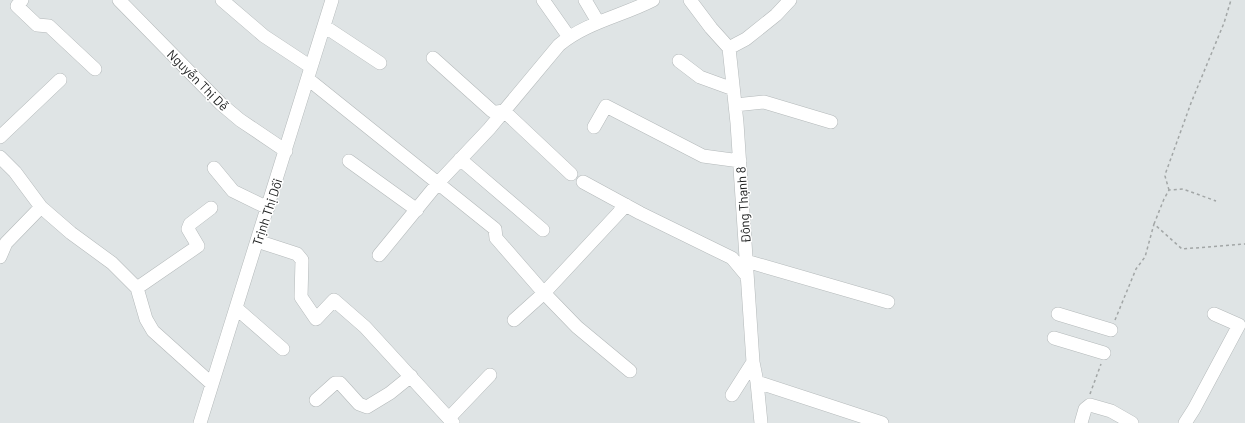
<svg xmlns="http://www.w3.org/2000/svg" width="1245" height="423" font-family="Barlow,sans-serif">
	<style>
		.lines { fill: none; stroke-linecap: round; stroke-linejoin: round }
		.minor-casing { stroke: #b4b9ba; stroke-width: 14 }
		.path { stroke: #a2a6a6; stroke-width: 1.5; stroke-dasharray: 3 3; stroke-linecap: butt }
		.minor { stroke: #fff; stroke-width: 13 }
		.labels { text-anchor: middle; stroke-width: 3; stroke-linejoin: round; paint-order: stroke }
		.street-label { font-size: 13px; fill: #191b1b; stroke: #fff }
	</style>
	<rect width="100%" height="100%" fill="#dfe4e5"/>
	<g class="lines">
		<defs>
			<path id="minor" d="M22,0L17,6L37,25L49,26L95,69
				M119,0L221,104L240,120L286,151
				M222,0L264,36L311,67
				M543,0L569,37
				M585,0L598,22
				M690,0L711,28L729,48L737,123L753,362L757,382L761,423
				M324,26L380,63
				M729,48L746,39L776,15L790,0
				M433,58L492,111L497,112L504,111L571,174
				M679,61L700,77L733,89
				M308,79L495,229L496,238L544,293L577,327L630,371
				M735,105L764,102L831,122
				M594,127L606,106L703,156L740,161
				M0,137L60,80
				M0,157L15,172L41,207L71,233L112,263L137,288L146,319L153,331L212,384
				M460,159L543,230
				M349,161L417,210
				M214,168L233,191L268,208
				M583,182L640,213L732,258L747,276
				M257,241L297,254L302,260L301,297L316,319L334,300L365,327L453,423
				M379,255L438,183L489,129L559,45C587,22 622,16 653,0
				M0,257L6,243L41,207
				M746,261L888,302
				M137,288L198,246L188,229L190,224L211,208
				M236,308L283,349
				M1058,314L1111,330
				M514,320L544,293L626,205
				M1054,338L1104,353
				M757,382L882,423
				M732,395L753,362
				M316,400L335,383H340L359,404L367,407L390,393L411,376
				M449,418L490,375
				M200,423L332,0
				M1081,423L1085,409L1090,405L1111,411L1132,423
				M1185,423L1194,409L1239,325L1214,314"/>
		</defs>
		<use href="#minor" class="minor-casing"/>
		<path class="path" d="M1169,190L1165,176L1166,172L1191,103L1224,23L1231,0
			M1154,224L1164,199L1169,190L1183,189L1216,201
			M1115,320L1136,269L1145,257L1154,224L1182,249L1245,244
			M1090,394L1101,364"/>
		<use href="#minor" class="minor"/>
	</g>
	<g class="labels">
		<g class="street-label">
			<text transform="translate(198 80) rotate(45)" y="5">Nguyễn Thị Dễ</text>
			<text transform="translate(743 205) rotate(-94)" y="5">Đông Thạnh 8</text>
			<text transform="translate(267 212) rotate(-72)" y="5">Trịnh Thị Dối</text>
		</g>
	</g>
</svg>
